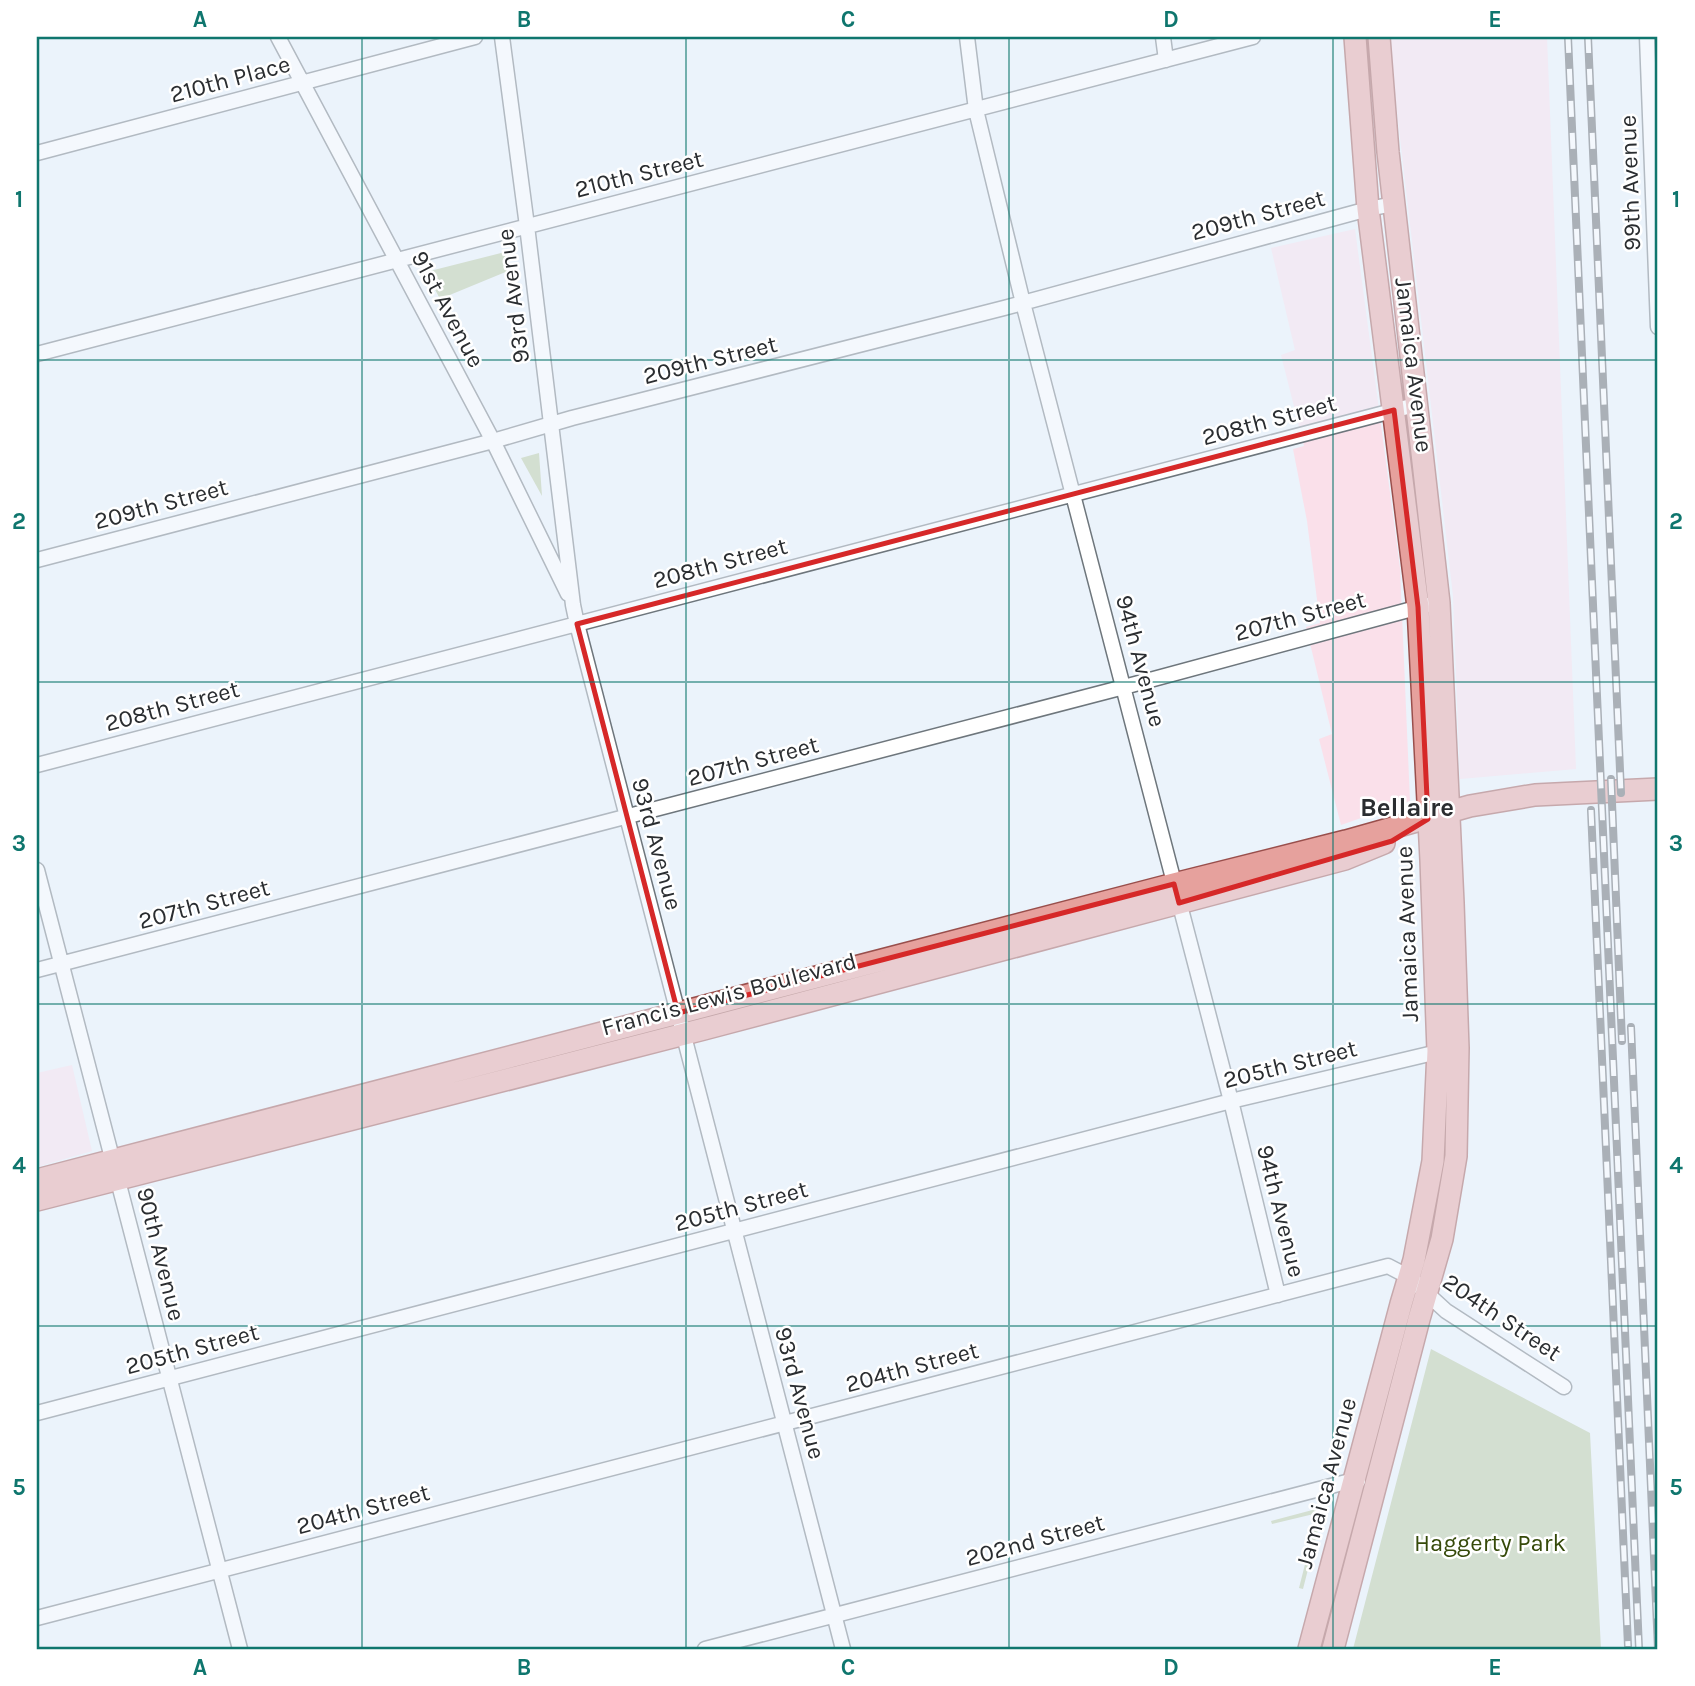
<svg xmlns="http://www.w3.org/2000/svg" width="1695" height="1686" font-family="Karla,sans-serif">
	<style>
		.commercial { fill: #fae0ea }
		.green { fill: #b6c79e }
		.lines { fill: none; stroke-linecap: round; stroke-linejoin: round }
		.street-casing { stroke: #6e767c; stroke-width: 17 }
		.primary-casing { stroke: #994f4c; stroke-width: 24 }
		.street { stroke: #fff; stroke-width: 14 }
		.primary { stroke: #e6a19d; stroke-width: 21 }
		.rail-casing { stroke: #5b5f64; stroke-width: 8 }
		.rail { stroke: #fff; stroke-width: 5; stroke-dasharray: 16; stroke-linecap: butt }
		.marked { fill: none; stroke: #d62828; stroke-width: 5; stroke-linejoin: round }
		.grid { fill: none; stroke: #0f766e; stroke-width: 2; stroke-opacity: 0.55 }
		.labels { text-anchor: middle; stroke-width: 5; stroke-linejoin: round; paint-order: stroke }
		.street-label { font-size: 24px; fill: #2a2d30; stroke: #fff }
		.park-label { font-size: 24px; fill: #364a0a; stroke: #fff }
		.neighbourhood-label { font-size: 26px; font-weight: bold; fill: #2a2d30; stroke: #fff }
		.neatline { fill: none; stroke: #0f766e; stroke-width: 2.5 }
		.grid-label { font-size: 23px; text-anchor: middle; font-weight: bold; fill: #0f766e }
	</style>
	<rect width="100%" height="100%" fill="#ebf3fb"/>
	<path class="commercial" d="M1391,37H1547L1576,769L1460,779L1453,596L1393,77Z
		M1355,229L1400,568L1410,801L1341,825L1319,739L1332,734L1306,627L1320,623L1307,521L1293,449L1304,446L1281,355L1295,350L1271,248Z
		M72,1065L92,1151L37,1167V1073Z"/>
	<path class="green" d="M505,252L508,271L440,299L426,272Z
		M539,453L542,496L521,458Z
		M1431,1349L1590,1433L1601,1649H1353Z
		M1320,1508L1323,1511L1303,1589L1299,1588L1318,1513L1272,1524L1271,1521Z"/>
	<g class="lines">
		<defs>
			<path id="street" d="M278,37L493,441L568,594
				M502,37L527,226L573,605L577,624L843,1649
				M967,37L976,110L1023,303L1231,1101L1278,1295
				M1163,37L1166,60
				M1647,37L1658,327
				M37,153L475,37
				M37,354L1253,37
				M37,560L493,441L572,418L1004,308L1368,209L1394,204
				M37,765L1415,405
				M37,870L240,1649
				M37,970L1124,687L1427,605
				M37,1413L1231,1101L1446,1050
				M37,1618L1388,1266L1409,1277L1446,1311L1564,1387
				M705,1649L1354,1480L1358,1481"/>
			<path id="primary" d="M37,1180L1174,884L1346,841L1470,806L1535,795L1658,789
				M37,1200L704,1029L1179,903L1345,859L1384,843
				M1309,1649L1401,1304L1414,1260L1433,1161L1438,1051L1431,860L1418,607L1368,209L1355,37
				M1333,1649L1419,1319L1442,1239L1456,1156L1458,1048L1453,903L1439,603L1388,152L1379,37"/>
		</defs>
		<use href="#street" class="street-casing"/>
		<use href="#primary" class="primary-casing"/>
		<use href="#street" class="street"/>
		<use href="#primary" class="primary"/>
		<defs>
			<path id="rail" d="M1568,37L1639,1649
				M1588,37L1621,793
				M1611,779L1622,1041
				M1591,810L1628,1646
				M1631,1027L1658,1649"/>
		</defs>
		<use href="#rail" class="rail-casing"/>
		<use href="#rail" class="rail"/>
	</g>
	<path d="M0 0H1695V1686H0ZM1394,410L1418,607L1428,819L1392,841L1179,903L1174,884L678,1013L577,624Z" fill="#ebf3fb" fill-opacity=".55" fill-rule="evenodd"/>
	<path class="marked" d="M1394,410L1418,607L1428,819L1392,841L1179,903L1174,884L678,1013L577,624Z"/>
	<path class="grid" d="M362,37V1649M686,37V1649M1009,37V1649M1333,37V1649M37,360H1658M37,682H1658M37,1004H1658M37,1326H1658"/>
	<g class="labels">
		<g class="street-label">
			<text transform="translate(230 79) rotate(-15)" y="8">210th Place</text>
			<text transform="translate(639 174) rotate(-14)" y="8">210th Street</text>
			<text transform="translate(1630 183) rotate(-92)" y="8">99th Avenue</text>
			<text transform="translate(1258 215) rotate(-15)" y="8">209th Street</text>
			<text transform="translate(513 296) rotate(-97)" y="8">93rd Avenue</text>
			<text transform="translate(448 309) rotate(62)" y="8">91st Avenue</text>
			<text transform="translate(710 360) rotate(-14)" y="8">209th Street</text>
			<text transform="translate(1414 365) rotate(83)" y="8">Jamaica Avenue</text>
			<text transform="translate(1269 420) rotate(-15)" y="8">208th Street</text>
			<text transform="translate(161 504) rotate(-15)" y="8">209th Street</text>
			<text transform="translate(720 563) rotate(-15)" y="8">208th Street</text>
			<text transform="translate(1300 616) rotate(-15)" y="8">207th Street</text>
			<text transform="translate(1141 661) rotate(75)" y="8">94th Avenue</text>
			<text transform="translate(172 706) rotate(-15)" y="8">208th Street</text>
			<text transform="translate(753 761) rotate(-15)" y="8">207th Street</text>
			<text transform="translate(657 844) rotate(75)" y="8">93rd Avenue</text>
			<text transform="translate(204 904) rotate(-15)" y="8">207th Street</text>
			<text transform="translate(1407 934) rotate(-92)" y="8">Jamaica Avenue</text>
			<text transform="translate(729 994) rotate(-15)" y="8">Francis Lewis Boulevard</text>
			<text transform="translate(1290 1064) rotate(-14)" y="8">205th Street</text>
			<text transform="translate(741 1206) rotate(-15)" y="8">205th Street</text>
			<text transform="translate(1281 1211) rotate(76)" y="8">94th Avenue</text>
			<text transform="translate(161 1254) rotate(76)" y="8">90th Avenue</text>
			<text transform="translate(1502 1317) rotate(34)" y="8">204th Street</text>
			<text transform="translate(192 1349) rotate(-15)" y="8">205th Street</text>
			<text transform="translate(912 1367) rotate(-15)" y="8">204th Street</text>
			<text transform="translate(800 1393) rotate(75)" y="8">93rd Avenue</text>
			<text transform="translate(1326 1483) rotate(-75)" y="8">Jamaica Avenue</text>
			<text transform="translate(363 1509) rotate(-15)" y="8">204th Street</text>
			<text transform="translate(1035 1540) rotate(-15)" y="8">202nd Street</text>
		</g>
		<g class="park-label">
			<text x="1490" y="1551">Haggerty Park</text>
		</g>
		<g class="neighbourhood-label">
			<text x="1407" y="816">Bellaire</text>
		</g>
	</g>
	<rect width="1695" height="1686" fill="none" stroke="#ffffff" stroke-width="77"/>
	<rect x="38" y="38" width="1618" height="1610" class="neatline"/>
	<g class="grid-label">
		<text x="200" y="27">A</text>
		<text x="524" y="27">B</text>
		<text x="848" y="27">C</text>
		<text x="1171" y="27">D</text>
		<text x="1495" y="27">E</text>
		<text x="19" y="207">1</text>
		<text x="1676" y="207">1</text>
		<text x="19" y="529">2</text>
		<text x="1676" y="529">2</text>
		<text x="19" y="851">3</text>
		<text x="1676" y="851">3</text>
		<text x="19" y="1173">4</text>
		<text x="1676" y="1173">4</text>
		<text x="19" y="1495">5</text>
		<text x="1676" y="1495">5</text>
		<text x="200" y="1675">A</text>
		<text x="524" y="1675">B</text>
		<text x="848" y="1675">C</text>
		<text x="1171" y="1675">D</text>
		<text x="1495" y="1675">E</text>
	</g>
</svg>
